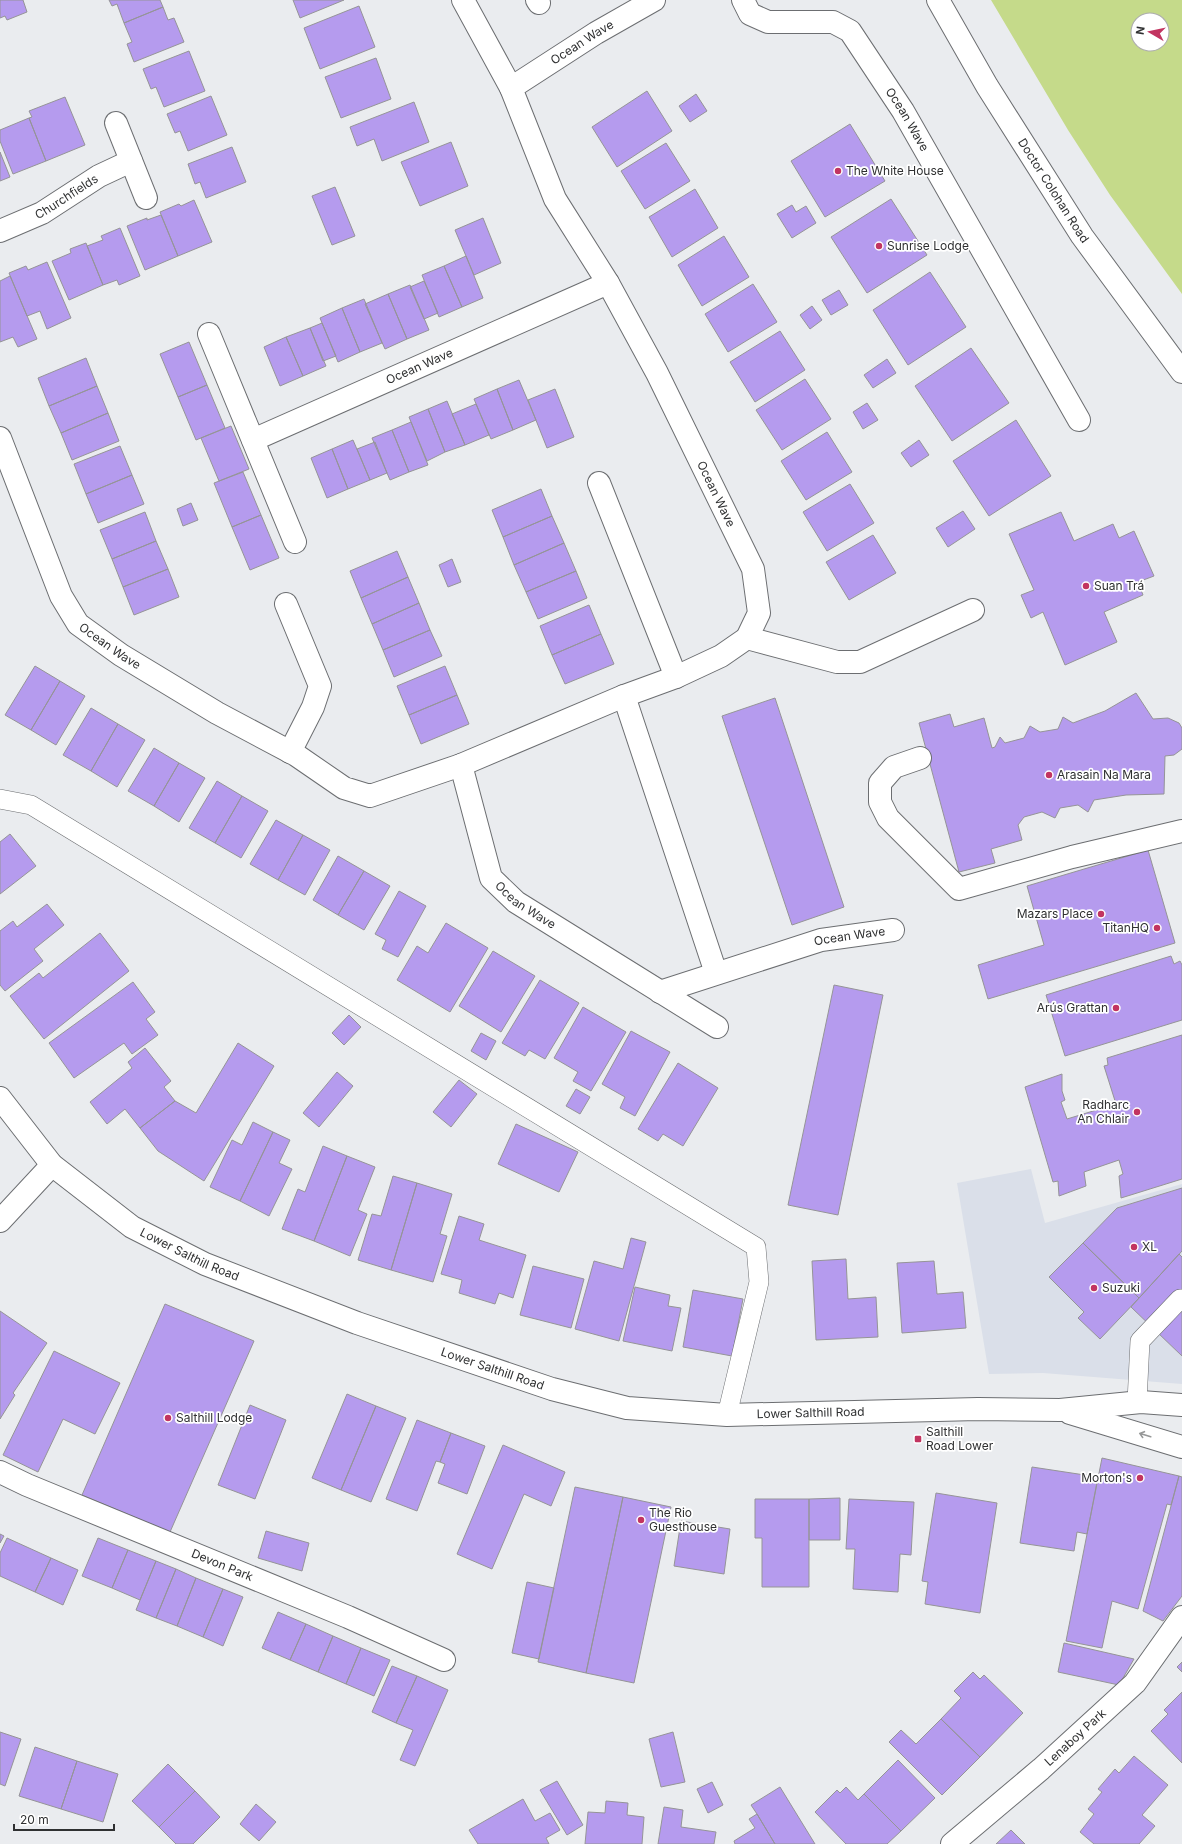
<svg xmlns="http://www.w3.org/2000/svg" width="1182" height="1844" font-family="Inter,sans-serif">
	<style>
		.built { fill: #dadfe9 }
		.green { fill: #c5da8a; fill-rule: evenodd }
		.building { fill: #b59bee; stroke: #959497 }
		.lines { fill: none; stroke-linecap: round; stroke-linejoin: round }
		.lane-casing { stroke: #6c6e71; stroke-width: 20 }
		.street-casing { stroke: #6c6e71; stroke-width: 24 }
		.secondary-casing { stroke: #6c6e71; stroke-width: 24 }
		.lane { stroke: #fff; stroke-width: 19 }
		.street { stroke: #fff; stroke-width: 22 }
		.secondary { stroke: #fff; stroke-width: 22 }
		.oneway { stroke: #979898 }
		.poi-dot { fill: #c23460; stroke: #fff; stroke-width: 1.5 }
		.labels { text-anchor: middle; stroke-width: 3.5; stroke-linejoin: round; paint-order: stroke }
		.street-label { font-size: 12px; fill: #2f3031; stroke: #fff }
		.poi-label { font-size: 12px; fill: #2f3031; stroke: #fff; text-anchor: start }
	</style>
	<rect width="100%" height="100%" fill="#eaecef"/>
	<path class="built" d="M1031,1169L1045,1223L1182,1184V1384L1043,1373L989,1374L957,1183Z"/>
	<path class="green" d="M991,0H1182V294L1110,195L1068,130ZM1138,20H1162V44H1138Z"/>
	<path class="building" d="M0,0H23L27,12L7,20L5,16L0,18Z
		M109,0H160L163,7L124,23L117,4L112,6Z
		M293,0H344L300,18Z
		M359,6L375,47L320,69L304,28Z
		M163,7L168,20L174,18L184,42L134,62L127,44L132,42L124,23Z
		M189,51L205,91L164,107L156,87L151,89L143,69Z
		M376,58L391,99L341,118L325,77Z
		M647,91L672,131L617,167L592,127Z
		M696,94L707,111L690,122L679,106Z
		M211,96L227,135L188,151L180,131L175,133L167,114Z
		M65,97L85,145L46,161L29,118L32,117L29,111Z
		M414,102L429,142L382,161L374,139L357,146L350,127Z
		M29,118L46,161L13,174L0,141V130Z
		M850,124L885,181L825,217L791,161Z
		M451,142L468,186L420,206L401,162Z
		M666,143L690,181L645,209L621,171Z
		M232,147L246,182L206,198L200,182L195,184L188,164Z
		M0,152L10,177L0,181Z
		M335,187L355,236L332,245L312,196Z
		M695,189L718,228L672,257L649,217Z
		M891,199L927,255L867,293L831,237Z
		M194,200L212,242L178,256L160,212L179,204L181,206Z
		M792,205L796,212L806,206L816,223L792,238L777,214Z
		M161,215L178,256L145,270L127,226L147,218V220Z
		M483,218L501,263L474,275L455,230Z
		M120,228L140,276L119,285L117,280L103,285L87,246L103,240L101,236Z
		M724,236L749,277L702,306L678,265Z
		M86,243L103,285L69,300L52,261L71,253L70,249Z
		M466,256L483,298L462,307L444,266Z
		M47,262L71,318L47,329L40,311L27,316L9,273L26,266L28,270Z
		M444,266L462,307L439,317L422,275Z
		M930,272L966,327L908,365L873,310Z
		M10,276L37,339L18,347L13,337L0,342V281Z
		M424,281L438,313L424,319L410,287Z
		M753,284L777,322L728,352L705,314Z
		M410,285L429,330L407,339L388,294Z
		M839,290L848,305L831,315L822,300Z
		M388,294L407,339L385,349L365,304Z
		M364,299L382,343L360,352L342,308Z
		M812,306L822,320L810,329L800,315Z
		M342,308L360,352L338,362L320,318Z
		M322,323L336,356L323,361L310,328Z
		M310,328L326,366L303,376L286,337Z
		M780,331L805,370L755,402L730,362Z
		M286,337L303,376L280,386L264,347Z
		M189,342L207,385L178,397L160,354Z
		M971,348L1009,403L952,441L915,386Z
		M86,358L97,386L49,406L38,378Z
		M887,359L896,373L873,388L864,375Z
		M805,379L831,419L782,450L756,410Z
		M519,380L536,420L513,430L497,389Z
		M207,385L225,428L196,440L178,397Z
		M97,386L108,413L61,433L49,406Z
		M497,389L513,430L491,439L474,399Z
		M555,389L574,437L547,448L528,400Z
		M447,401L465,445L445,452L428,409Z
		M867,403L878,420L863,429L853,412Z
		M476,404L489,435L465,445L452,414Z
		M428,409L445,452L427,461L409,417Z
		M108,413L119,441L72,460L61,433Z
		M1016,420L1051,476L989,516L953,461Z
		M411,422L428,465L409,472L392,430Z
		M231,426L249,469L219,481L201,438Z
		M392,430L409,472L390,480L372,438Z
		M827,432L852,472L806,500L781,461Z
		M353,440L370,480L348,489L332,449Z
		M919,440L929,455L911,467L901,453Z
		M375,442L387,473L370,480L357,449Z
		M120,446L132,475L86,494L74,464Z
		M332,449L348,489L327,498L311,458Z
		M243,472L261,515L232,527L214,483Z
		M132,475L144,504L98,523L86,494Z
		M850,484L874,523L827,551L803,512Z
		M541,489L552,516L503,537L492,510Z
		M191,503L198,520L183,526L177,509Z
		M963,511L975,529L948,547L936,528Z
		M145,512L156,541L112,559L100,530Z
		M1061,512L1074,541L1113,524L1119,538L1134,531L1154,576L1138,582L1143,595L1104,612L1117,642L1065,665L1043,612L1031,618L1021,595L1034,590L1009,534Z
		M261,515L279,558L250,570L232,527Z
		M552,516L564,543L514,565L503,537Z
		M873,535L896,573L849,600L826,562Z
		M156,541L168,569L123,587L112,559Z
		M564,543L576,571L526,592L514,565Z
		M397,551L408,577L361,598L350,571Z
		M452,559L461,582L448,587L439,565Z
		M168,569L179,597L134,615L123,587Z
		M576,571L587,598L538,619L526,592Z
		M408,577L419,603L372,624L361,598Z
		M419,603L430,630L383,650L372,624Z
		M589,605L601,634L552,655L540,626Z
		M430,630L442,656L394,677L383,650Z
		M601,634L614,664L565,684L552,655Z
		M35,666L60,681L31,730L5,715Z
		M445,666L457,695L409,715L397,686Z
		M60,681L85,696L56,745L31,730Z
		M1136,693L1153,719L1168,718L1179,723L1182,728V749L1174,755L1165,756L1164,794L1126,795L1094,800L1088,812L1078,805L1060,808L1055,818L1042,812L1024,817L1018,825L1022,840L991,849L995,863L959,872L919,723L950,714L954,727L984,718L992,748L995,747L1000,737L1005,743L1024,738L1030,726L1040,732L1058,729L1063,717L1073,723L1105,711Z
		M457,695L469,724L421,744L409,715Z
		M775,698L844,907L792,925L722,716Z
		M91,708L118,724L91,771L63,755Z
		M118,724L145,740L117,787L91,771Z
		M154,748L179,763L154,806L128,791Z
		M179,763L205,778L179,822L154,806Z
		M217,781L242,796L215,843L189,828Z
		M242,796L268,811L241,858L215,843Z
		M276,820L303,835L278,880L250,864Z
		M10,834L36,866L0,894V842Z
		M303,835L330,850L305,895L278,880Z
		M1148,850L1175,943L988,999L978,965L1044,945L1027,886Z
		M338,856L364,871L338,915L313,900Z
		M364,871L390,886L364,930L338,915Z
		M399,891L426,906L398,957L382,949L386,940L375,934Z
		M47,904L64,925L34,949L43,961L5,991L0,985V931L13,921L17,927Z
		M446,923L488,948L450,1012L397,980L417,946L428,953Z
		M100,933L129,971L44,1039L10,996L39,973L43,978Z
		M493,951L535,976L501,1032L459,1006Z
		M1171,956L1174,964L1180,961L1182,965V1020L1065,1056L1046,995Z
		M540,980L579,1003L545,1059L529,1050L525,1056L502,1043Z
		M133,982L155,1012L146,1019L158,1035L132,1054L124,1043L74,1078L49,1043Z
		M834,985L883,995L838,1215L788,1205Z
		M583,1007L626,1032L591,1091L573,1081L578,1072L554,1058Z
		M349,1015L361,1027L344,1045L332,1033Z
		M631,1031L670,1052L635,1116L620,1108L625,1097L602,1084Z
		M481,1033L496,1041L486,1060L471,1051Z
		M1182,1035V1179L1121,1198L1119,1176L1123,1174L1119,1160L1084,1172L1086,1186L1059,1196L1058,1181L1053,1182L1025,1087L1062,1074V1091L1065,1100L1061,1102L1067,1119L1116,1104L1104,1066L1108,1065L1107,1058Z
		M238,1043L274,1066L204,1181L158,1151L140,1128L175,1101L196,1113Z
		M145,1048L171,1081L164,1087L175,1101L140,1128L125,1109L107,1124L90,1102L132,1068L128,1062Z
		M678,1063L718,1088L683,1146L663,1134L658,1141L638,1129Z
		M337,1072L353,1086L319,1127L303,1113Z
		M459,1080L477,1094L451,1127L433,1112Z
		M576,1089L590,1097L580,1114L566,1106Z
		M253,1122L273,1132L240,1201L210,1187L232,1140L242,1145Z
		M516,1124L578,1152L559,1192L498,1164Z
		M273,1132L290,1140L279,1163L292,1169L269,1216L240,1201Z
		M323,1146L347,1156L314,1241L282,1229L298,1189L305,1192Z
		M347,1156L375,1167L358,1210L367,1214L350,1256L314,1241Z
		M393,1176L417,1183L391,1270L358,1260L372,1214L381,1216Z
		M417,1183L452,1194L440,1234L447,1236L433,1282L391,1270Z
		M1182,1188V1251L1139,1298L1083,1243L1117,1208Z
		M459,1216L484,1224L479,1240L526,1255L513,1298L499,1293L495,1304L459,1293L462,1280L441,1274Z
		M631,1238L646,1242L619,1341L575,1329L594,1261L623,1269Z
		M1083,1243L1139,1298L1100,1339L1078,1318L1084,1312L1049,1277Z
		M1179,1254L1182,1257V1356L1131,1307Z
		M846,1259L848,1299L876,1297L878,1337L816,1340L812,1261Z
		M934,1261L937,1294L963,1292L966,1328L902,1333L897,1263Z
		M533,1266L584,1279L571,1328L520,1315Z
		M635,1287L670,1295L668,1306L681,1308L672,1351L623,1341Z
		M693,1290L743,1299L732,1356L683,1347Z
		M165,1304L254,1341L170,1532L82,1495Z
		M0,1311L47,1343L13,1393L15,1395L0,1419Z
		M54,1351L120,1383L95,1434L63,1419L38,1472L3,1455Z
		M347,1394L376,1406L341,1490L312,1478Z
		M250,1405L286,1420L255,1499L218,1485Z
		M376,1406L406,1418L371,1502L341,1490Z
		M417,1420L451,1433L440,1462L436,1461L417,1511L386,1499Z
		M451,1433L485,1446L467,1494L438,1483L445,1464L440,1462Z
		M503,1445L565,1472L551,1506L524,1494L492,1569L457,1554Z
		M1102,1458L1179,1476L1171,1505L1167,1504L1138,1609L1112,1601L1102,1648L1066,1641Z
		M1032,1467L1098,1477L1087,1534L1077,1532L1074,1551L1020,1543Z
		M1179,1476L1182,1477V1596L1163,1621L1143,1611Z
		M575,1487L623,1497L586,1673L538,1662Z
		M936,1493L997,1503L980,1613L925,1604L928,1582L922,1581Z
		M623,1497L671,1507L634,1683L586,1673Z
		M840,1498V1540H809V1499Z
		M755,1499H809V1587H762V1538H755Z
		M849,1499L914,1502L911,1555L900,1554L898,1592L853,1589L855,1549H846Z
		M681,1521L730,1529L724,1574L674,1566Z
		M266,1531L309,1543L302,1571L258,1558Z
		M0,1534L4,1536L0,1543Z
		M7,1538L51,1558L35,1592L0,1576V1553Z
		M98,1538L128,1550L112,1588L82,1576Z
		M128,1550L156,1561L140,1600L112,1588Z
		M51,1558L78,1570L63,1605L35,1592Z
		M156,1561L176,1569L156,1618L136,1610Z
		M176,1569L196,1578L177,1626L156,1618Z
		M196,1578L223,1589L203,1637L177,1626Z
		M527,1582L554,1588L539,1659L512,1653Z
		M223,1589L243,1597L223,1646L203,1637Z
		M278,1612L306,1624L290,1660L262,1648Z
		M306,1624L333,1636L318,1672L290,1660Z
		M333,1636L361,1648L346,1684L318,1672Z
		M1064,1643L1134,1659L1119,1685L1058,1672Z
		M361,1648L390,1660L374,1696L346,1684Z
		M1182,1662V1672L1177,1667Z
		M392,1666L417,1676L396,1723L372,1712Z
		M973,1672L980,1679L984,1675L1023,1713L980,1757L941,1719L961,1698L954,1691Z
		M417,1676L448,1690L415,1766L400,1760L413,1730L396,1723Z
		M1182,1692V1763L1151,1731L1168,1714L1164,1710Z
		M941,1719L980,1757L942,1795L889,1742L901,1730L916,1744Z
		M0,1732L21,1739L5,1786L0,1784Z
		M673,1732L685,1782L661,1787L649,1739Z
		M35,1747L77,1761L61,1809L19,1796Z
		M1134,1756L1168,1785L1142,1815L1155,1826L1139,1844H1094L1080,1832L1094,1814L1088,1809L1102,1792L1098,1789L1115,1769L1119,1773Z
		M898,1760L935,1798L901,1831L864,1794Z
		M77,1761L118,1774L103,1822L61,1809Z
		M168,1764L195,1791L159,1827L132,1801Z
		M557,1781L583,1825L567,1835L540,1790Z
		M712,1782L723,1805L708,1813L697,1789Z
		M780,1787L815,1844H775L757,1814L751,1805Z
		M846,1787L858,1800L864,1794L901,1831L887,1844H846L815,1812L837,1790L840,1793Z
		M195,1791L220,1817L193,1844H176L159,1827Z
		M523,1799L535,1821L550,1813L560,1830L546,1838L549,1844H478L469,1830Z
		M606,1801L628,1803L627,1815L644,1817L642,1844H585L588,1812L605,1813Z
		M256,1804L276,1822L259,1841L240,1824Z
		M664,1807L683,1810L681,1827L716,1832L714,1844H658Z
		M757,1814L775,1844H735L734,1841L755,1828L749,1819Z
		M1011,1830L1025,1844H996Z"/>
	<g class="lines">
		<defs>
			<path id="lane" d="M0,799L31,805L756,1247L759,1282L727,1415
				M1137,1402L1140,1341L1180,1299H1182"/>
			<g id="street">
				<path d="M463,0L511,88"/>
				<path d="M537,0L539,3"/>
				<path id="s1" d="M743,0L750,14L768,22H833L850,31L903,111L1079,420"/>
				<path d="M116,123L146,198"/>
				<path id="s2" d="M0,231L42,213L99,176L131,161"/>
				<path d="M209,334L295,542"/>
				<path id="s3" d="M0,438L61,596L78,624L121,655L217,713L296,755L344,788L370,796L461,765L624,696L676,677L721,656L747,638L759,613L753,569L657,373L608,283L555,199L511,88L596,33L654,0"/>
				<path id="s4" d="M253,440L608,283"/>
				<path d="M599,483L676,677"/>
				<path d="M286,604L320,686L313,707L290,752"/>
				<path d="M747,638L837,662H860L973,610"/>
				<path d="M624,696L716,973"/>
				<path d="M920,758L894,767L880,783V802L888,818L959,889L1072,857L1182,831"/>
				<path id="s5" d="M461,765L491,878L516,902L717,1027"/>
				<path id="s6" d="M660,992L821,940L893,930"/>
				<path id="s7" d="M0,1472L27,1485L348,1617L444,1660"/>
				<path id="s8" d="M952,1844L1041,1769L1135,1683L1182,1617"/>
			</g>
			<g id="secondary">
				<path id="s9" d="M938,0L987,86L1082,236L1182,372"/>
				<path id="s10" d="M0,1098L52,1165L132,1227L205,1264L357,1323L552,1389L627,1408L727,1415L978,1409L1060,1410L1141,1402L1182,1405"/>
				<path d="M0,1221L52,1165"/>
				<path d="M1070,1413L1182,1447"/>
			</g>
		</defs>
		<use href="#lane" class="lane-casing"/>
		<use href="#street" class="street-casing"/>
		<use href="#secondary" class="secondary-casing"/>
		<use href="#lane" class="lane"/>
		<use href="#street" class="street"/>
		<use href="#secondary" class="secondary"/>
	</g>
	<defs><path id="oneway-shaft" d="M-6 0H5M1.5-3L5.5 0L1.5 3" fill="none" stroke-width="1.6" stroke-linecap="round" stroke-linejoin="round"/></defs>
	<use class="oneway" href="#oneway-shaft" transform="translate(1145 1435) rotate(-163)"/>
	<g class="poi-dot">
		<circle cx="838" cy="171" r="4"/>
		<circle cx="879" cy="246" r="4"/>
		<circle cx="1086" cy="586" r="4"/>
		<circle cx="1049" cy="775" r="4"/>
		<circle cx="1101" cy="914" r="4"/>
		<circle cx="1157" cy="928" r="4"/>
		<circle cx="1116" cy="1008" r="4"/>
		<circle cx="1137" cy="1112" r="4"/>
		<circle cx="1134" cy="1247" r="4"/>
		<circle cx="1094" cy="1288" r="4"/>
		<circle cx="168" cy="1418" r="4"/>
		<rect x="914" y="1435" width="8" height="8" rx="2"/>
		<circle cx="1140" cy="1478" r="4"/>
		<circle cx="641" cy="1520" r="4"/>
	</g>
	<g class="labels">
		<g class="street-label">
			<text dy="4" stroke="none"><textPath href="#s3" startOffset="1648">Ocean Wave</textPath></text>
			<text dy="4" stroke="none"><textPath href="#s1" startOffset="225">Ocean Wave</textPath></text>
			<text dy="4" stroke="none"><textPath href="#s9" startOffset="223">Doctor Colohan Road</textPath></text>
			<text dy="4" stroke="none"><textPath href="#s2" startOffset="75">Churchfields</textPath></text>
			<text dy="4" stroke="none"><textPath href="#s4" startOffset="182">Ocean Wave</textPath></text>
			<text transform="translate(716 494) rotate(64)" y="4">Ocean Wave</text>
			<text dy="4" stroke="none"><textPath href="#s3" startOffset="241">Ocean Wave</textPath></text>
			<text dy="4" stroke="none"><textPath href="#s5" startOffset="161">Ocean Wave</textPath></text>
			<text dy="4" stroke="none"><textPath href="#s6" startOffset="198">Ocean Wave</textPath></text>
			<text dy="4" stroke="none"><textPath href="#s10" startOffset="250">Lower Salthill Road</textPath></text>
			<text dy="4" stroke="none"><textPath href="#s10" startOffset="574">Lower Salthill Road</textPath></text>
			<text dy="4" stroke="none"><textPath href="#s10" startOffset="898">Lower Salthill Road</textPath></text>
			<text dy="4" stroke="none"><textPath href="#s7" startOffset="241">Devon Park</textPath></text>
			<text dy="4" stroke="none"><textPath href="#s8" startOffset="163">Lenaboy Park</textPath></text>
		</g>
		<g class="poi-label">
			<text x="846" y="175">The White House</text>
			<text x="887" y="250">Sunrise Lodge</text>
			<text x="1094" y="590">Suan Trá</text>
			<text x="1057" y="779">Arasain Na Mara</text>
			<text x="1093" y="918" text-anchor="end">Mazars Place</text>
			<text x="1149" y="932" text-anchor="end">TitanHQ</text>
			<text x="1108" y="1012" text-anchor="end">Arús Grattan</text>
			<text x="1129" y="1109" text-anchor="end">Radharc<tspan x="1129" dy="14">An Chlair</tspan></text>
			<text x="1142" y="1251">XL</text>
			<text x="1102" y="1292">Suzuki</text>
			<text x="176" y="1422">Salthill Lodge</text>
			<text x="926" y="1436">Salthill<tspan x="926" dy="14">Road Lower</tspan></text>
			<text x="1132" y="1482" text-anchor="end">Morton's</text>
			<text x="649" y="1517">The Rio<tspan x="649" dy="14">Guesthouse</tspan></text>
		</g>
	</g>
	<g transform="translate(1150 32) rotate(279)"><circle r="19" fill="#ffffff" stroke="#acacad"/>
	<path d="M0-3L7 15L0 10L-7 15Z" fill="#c23460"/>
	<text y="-6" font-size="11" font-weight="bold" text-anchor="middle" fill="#2f3031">N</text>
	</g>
	<path d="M14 1824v6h100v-6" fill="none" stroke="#2f3031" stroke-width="2"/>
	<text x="20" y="1824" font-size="12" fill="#2f3031" stroke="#ffffff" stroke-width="3" paint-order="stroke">20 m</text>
</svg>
